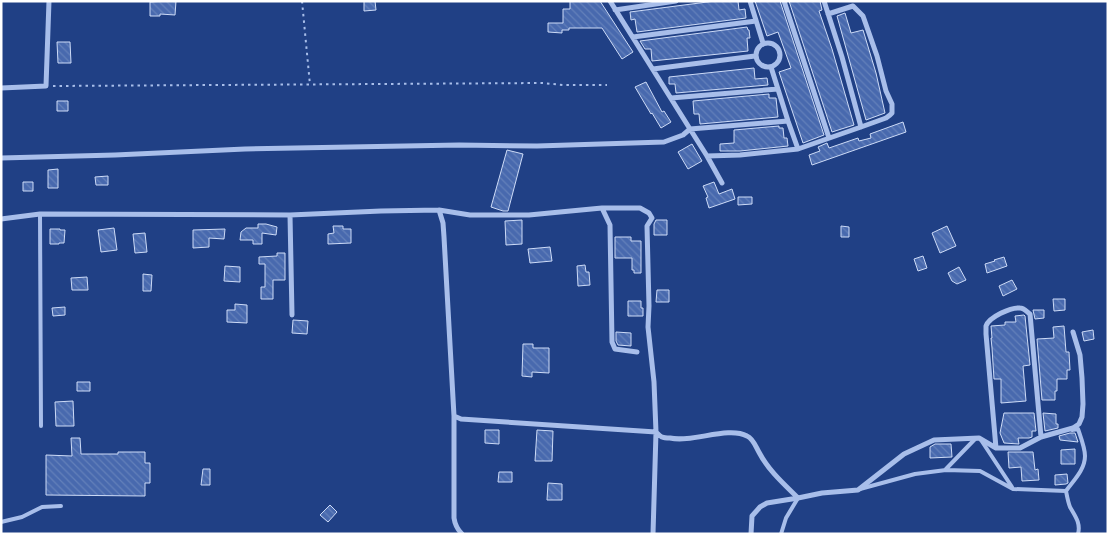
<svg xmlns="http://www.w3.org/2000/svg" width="1109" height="535" font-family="'Open Sans',sans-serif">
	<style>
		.building { fill: url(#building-back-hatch); stroke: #cddbf7 }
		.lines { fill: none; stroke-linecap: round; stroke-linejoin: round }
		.path { stroke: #a8beea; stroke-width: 2; stroke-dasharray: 2.5 4; stroke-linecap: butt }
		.service { stroke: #a8beea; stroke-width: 4 }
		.minor { stroke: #a8beea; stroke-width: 5 }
	</style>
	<defs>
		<pattern id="building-back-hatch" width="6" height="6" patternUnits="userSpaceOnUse" patternTransform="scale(1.25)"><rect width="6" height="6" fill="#4869ae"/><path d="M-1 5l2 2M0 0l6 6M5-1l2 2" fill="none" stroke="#6380ba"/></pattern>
	</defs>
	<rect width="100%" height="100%" fill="#204085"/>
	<path class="building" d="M169,1H176L175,15L160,14V16H150V2Z
		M364,1H375L376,10L364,11Z
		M570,1H600L633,52L622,59L602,28H569V30H562V33L548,32V23H563V9H570Z
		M715,1H738L739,10L745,9L746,18L637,32L635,19L631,20L630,12Z
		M755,1H780L824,135L803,143L779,72L791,68L778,32L767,36Z
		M789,1H820L822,10L819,11L832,49L854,125L832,132Z
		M845,13L851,33L863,30L876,73L885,113L866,120L837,16Z
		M747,27L748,30H749L750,38H747L748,51L652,61L651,49H645L640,41Z
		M57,42H70L71,63H58Z
		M754,68L755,79L767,78L768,85L676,93L675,84H669V77Z
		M646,82L662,112L664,111L671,122L661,128L652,113L651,114L635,87Z
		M769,94V98H776L778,117L700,124L699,114H694L693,101Z
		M57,101H68V111H57Z
		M903,122L906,132L812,165L809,155L820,151L818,147L827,143L829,148L858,138L859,141L871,138L870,134Z
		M779,126V128H783L784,138H787L788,146L740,151H720V144L734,143V130Z
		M692,144L702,161L688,169L678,152Z
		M507,150L523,154L508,211H503L491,207Z
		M58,169V188H48V170Z
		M108,176V185H96L95,177Z
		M23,182H33V191H23Z
		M714,182L719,194L732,189L735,199L709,208L706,198L708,197L703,186Z
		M738,197H752V204L738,205Z
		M522,220V244L506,245L505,221Z
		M656,220H667V235H654V224Z
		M258,224H266L277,227L276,235L262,233V244H253V240H240L241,232L246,228H258Z
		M333,226H343V229H351V243L328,244V234L334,233Z
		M841,226L849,227V237H841Z
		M947,226L956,246L940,253L932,233Z
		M114,228L117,250L101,252L98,230Z
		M50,229H60V230H65L64,243H59V244H50Z
		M225,229L224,239L209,238V247L193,248V230Z
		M145,233L147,252L135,253L133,234Z
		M615,237H631V241H641V273H634V270H632V258H615Z
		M550,247L552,261L530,263L528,249Z
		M277,253H285V280H273V299H261V287H265V264H259V257L277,256Z
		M923,256L927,268L918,271L914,259Z
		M1004,257L1007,266L987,273L985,264L995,261L994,260Z
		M585,265L586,272H589L590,285L578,286L577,266Z
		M225,266L240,267V282L224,281Z
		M959,267L966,280L957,284L952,281L948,273Z
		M143,274L152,275L151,291H143Z
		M87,277L88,290H72L71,278Z
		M1012,280L1017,289L1003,296L999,286Z
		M657,290H669V302H656Z
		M1053,299H1065V310L1054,311Z
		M628,301H641V308H643V316H628Z
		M235,304L247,305V323L227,322V310H235Z
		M65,307V315L53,316L52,308Z
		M1033,310H1044V318L1035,319Z
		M1024,315L1025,316L1030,365L1023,366L1026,401L1001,403V379H994L992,348L991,338H992L991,326L1005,325V322H1016L1015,316Z
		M293,320L308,321L307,334L292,333Z
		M1064,326L1066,352H1069L1070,370H1067V379H1057V391H1055V400H1042L1037,339L1054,338L1053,327Z
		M1093,330L1094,339L1084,341L1082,332Z
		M616,332L631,333V346L618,345L616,341Z
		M523,344H533V348H549V373L532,372V377L522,376Z
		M77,382H90V391H77Z
		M73,401L74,426H56L55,402Z
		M1004,413H1034L1036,431H1032V437L1029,438H1018L1019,444L1004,443L1000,433Z
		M1043,413L1056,414V424H1058V428L1045,431Z
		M485,430H499V444L485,443Z
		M537,430L553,431L552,461H535Z
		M1070,433H1075L1078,442L1060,440L1059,436Z
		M71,438H80L81,454H118V452H145V463H150V483H145V496L46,495V455L72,456Z
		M935,444H951L952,457L930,458V447Z
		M1075,449V464H1061V450Z
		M1008,452H1033L1035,470L1038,469L1039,480L1022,481L1021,467L1009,468Z
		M203,469H210V485H201Z
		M499,472H512V482H498Z
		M1067,474L1068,483L1066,484L1055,485V475Z
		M548,483L562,484V500H547Z
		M330,505L337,512L328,522L320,515Z"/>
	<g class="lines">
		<path class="path" d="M302,1L310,85
			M53,86L542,83L563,85H607"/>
		<path class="service" d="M40,214L41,426
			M981,440L1012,487
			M946,469L976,438
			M860,489L915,474L946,470L980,471L1013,489L1066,491C1067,496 1068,502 1070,507C1075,516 1081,523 1078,534
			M1066,491C1073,481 1085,470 1085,456C1085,448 1081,438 1078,429L1072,430
			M1,522L22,517L42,507L61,506
			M781,534L786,518L798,498"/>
		<path class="minor" d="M750,1L763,43
			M784,1L829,138
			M824,1L842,57L861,127
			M615,10L676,1
			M633,37L756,21
			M756 55a12 12 0 1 1 24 0a12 12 0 1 1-24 0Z
			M771,67L788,121L798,149
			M653,69L755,56
			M1,88L46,86L49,1
			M671,98L778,89
			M788,121L690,129L707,156L740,155L798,149L861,127L886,118L890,115L892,113V104L886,91L877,56L863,16L853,6L828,14
			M707,156L722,183
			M1,158L115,155L245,149L459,145L537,146L664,142L683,135L690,129L610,1
			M602,208H640L649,213L652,218L647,226L649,306L648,327L654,382L656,432L653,534
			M439,210L470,215H529L560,212L602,208L610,225L612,342L615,349L637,352
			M290,215L292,315
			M1,219L40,214L290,215L381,211L439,210L443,223L444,237L454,416L461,419L656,432C656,432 661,437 662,437C664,438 667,438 670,438C692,443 728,426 747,436C754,439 756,448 760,454C769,471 785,485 798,498
			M454,416V518C455,525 457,529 462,534
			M996,448L986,334C986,331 986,329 986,326C989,317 1011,307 1020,308C1024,308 1027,312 1030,314L1041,437
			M751,534L752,516L760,507L767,503L798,498L822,493L858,490L904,454L934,440L979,438L996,448H1020L1041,437L1073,428L1079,424L1082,417L1083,404L1082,378L1080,355L1073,332"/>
	</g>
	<rect width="1109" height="535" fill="none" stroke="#ffffff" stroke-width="5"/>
</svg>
